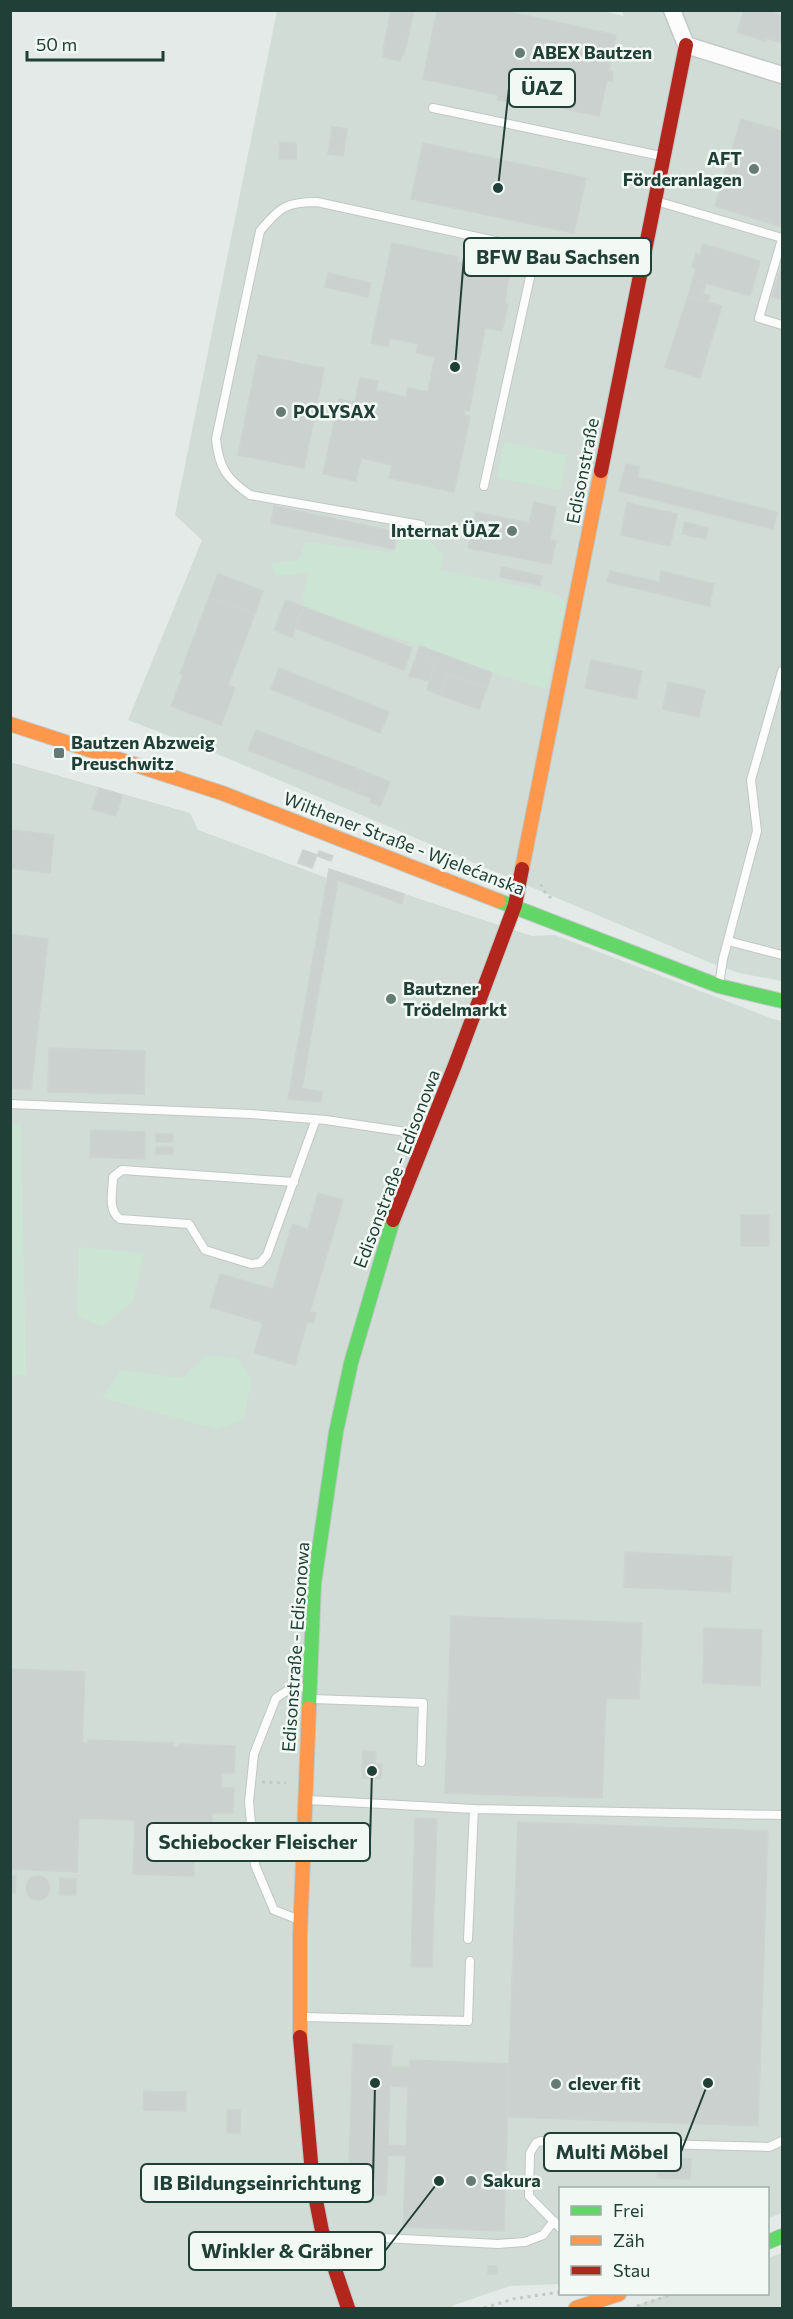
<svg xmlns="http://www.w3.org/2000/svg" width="793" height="2319" font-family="Commissioner,sans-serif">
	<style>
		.built { fill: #d1dcd7 }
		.green { fill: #cce4d3 }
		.building { fill: #cbd1ce; stroke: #cdd3d0; stroke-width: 1.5; fill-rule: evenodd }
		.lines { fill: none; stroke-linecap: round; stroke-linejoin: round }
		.lane-casing { stroke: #c1c7c4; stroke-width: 10 }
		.street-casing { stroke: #c1c7c4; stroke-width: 19 }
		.fast-casing { stroke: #bfc8c4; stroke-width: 16 }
		.slow-casing { stroke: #bfc8c4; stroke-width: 16 }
		.jam-casing { stroke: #bfc8c4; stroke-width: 16 }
		.path { stroke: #c0cac6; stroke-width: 3; stroke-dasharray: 3 4.5; stroke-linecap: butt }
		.lane { stroke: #fbfcfb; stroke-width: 8 }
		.street { stroke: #fbfcfb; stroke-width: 16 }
		.fast { stroke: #63d668; stroke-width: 14 }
		.slow { stroke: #ff974d; stroke-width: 14 }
		.jam { stroke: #b3261e; stroke-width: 14 }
		.poi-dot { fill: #657b74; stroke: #f2f9f5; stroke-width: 2 }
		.labels { text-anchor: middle; stroke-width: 5; stroke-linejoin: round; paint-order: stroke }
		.poi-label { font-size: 18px; font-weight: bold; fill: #203f36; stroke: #f2f9f5; text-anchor: start }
		.street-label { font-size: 18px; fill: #203f36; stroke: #f2f9f5 }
		.leader { fill: none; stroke: #203f36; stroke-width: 2 }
		.callout-dot { fill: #203f36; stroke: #f2f9f5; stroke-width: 2 }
		.callout { fill: #f2f9f5; stroke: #203f36; stroke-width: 2 }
		.callout-label { font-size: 20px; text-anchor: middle; font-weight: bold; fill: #203f36 }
	</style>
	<rect width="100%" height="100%" fill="#e4eae7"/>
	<path class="built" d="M598,10L624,16L622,11H782V981L739,973L706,961L222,756L128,720L202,540L175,515L277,11Z
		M10,762L190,813L198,830L327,878L329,869L532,936L555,935L773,1019L782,1021V2213L768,2218V2188H560V2284L510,2286L454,2305L449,2308H11Z
		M782,2253V2308H629L670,2294H768V2258Z"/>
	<path class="green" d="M504,442L567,455L560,490L497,478Z
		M401,532L423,534L444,555L440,570L557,594L566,604L546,689L492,673L420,646L304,607L303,597L309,573L275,576L271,563L298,560L306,542L394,553Z
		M10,1124H21L26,1375H11Z
		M79,1247L144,1253L133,1301L102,1327L77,1316Z
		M206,1356L236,1357L252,1380L243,1420L216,1429L102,1398L121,1370L182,1378Z"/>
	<path class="building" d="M391,10H414L404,55L402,54L400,61L383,57L384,50H383Z
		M437,10H501L616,35L609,71L613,72L612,81L607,80L599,116L509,97L507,102L497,100L498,95L423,79Z
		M744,10H775L774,13L782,16V43L766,38V41L737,32Z
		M741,119L782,131V227L715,206Z
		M332,127L347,129L343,156L328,154Z
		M280,142L296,143V159H279Z
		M423,143L586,178L574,233L411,199Z
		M392,243L458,257L456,262L509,272L505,304H508L502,331L485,328L469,411L465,410L464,415L470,417L454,492L389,478L392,465L361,458L356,481L323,474L339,399L355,402L360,378L378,381L376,390L406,397L408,388L428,392L435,357L416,353L418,344L390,338L388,347L371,343Z
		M703,244L760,261L750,296L693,279L696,268L692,267L696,253L700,255Z
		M782,264V300L772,297Z
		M328,273L371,283L368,297L325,287Z
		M693,279L706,283L703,294L710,296L708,302L688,296Z
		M688,296L722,306L700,378L665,367Z
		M258,355L324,368L304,468L238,455Z
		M626,464L640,467L637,477L777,512L773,529L619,491Z
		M534,502L556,507L550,539L556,541L551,564L468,548L476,512L529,523Z
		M627,503L677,514L670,546L621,535Z
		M274,506L397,532L394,549L271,523Z
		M685,522L708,528L706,539L682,534Z
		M502,567L542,576L540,585L500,577Z
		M610,571L637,577L635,588L607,582Z
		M661,571L714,584L709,606L635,588L637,577L659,582Z
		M218,574L263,591L255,614L209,597Z
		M209,597L255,614L228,685L235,688L221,725L171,706L183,675L180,674Z
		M286,600L304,607L292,637L274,630Z
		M304,607L412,648L404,670L295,628Z
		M420,646L492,673L487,688L447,674L440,695L427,690L436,658L418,652Z
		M418,652L436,658L429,681L409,676Z
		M591,660L642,671L636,699L585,688Z
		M279,668L389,712L380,733L271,689Z
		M447,674L487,688L479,709L440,695Z
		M668,682L705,690L699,717L663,709Z
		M256,730L366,772L358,793L248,750Z
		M366,772L390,782L380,806L370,802L371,798L358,793Z
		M99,788L122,795L116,816L92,809Z
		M10,830L54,835L50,873L10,868Z
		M303,850L317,855L312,868L298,863Z
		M319,851L333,856L331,861L317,856Z
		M329,869L404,894L402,904L338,880L302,1088L322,1092L321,1102L288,1099Z
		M10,934L48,939L31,1090L10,1088Z
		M49,1048L145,1051L144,1094L48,1092Z
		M91,1130L145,1132V1159L90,1157Z
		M156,1134H173V1142H156Z
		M156,1147H173V1154H156Z
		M318,1193L343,1200L310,1312L316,1313L313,1323L307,1322L295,1365L254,1353L263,1323L210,1307L220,1274L273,1289L292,1224L308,1229Z
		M741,1215H769V1246H741Z
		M625,1552L732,1557L730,1592L624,1587Z
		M451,1616L642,1623L639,1699L606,1698L602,1798L445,1793Z
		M704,1628L762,1630L760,1686L703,1683Z
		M10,1669L85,1672L82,1743L88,1744V1740L173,1743V1747L179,1748L180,1744L235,1746L234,1773H222L221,1788H234L233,1813H212L211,1854H194V1876L133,1874L135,1820L79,1818L77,1872L10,1869Z
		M363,1751L376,1752L375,1764H382L381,1779L362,1778Z
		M415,1818L437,1819L432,1967H411Z
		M518,1822L768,1831L758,2126L507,2117Z
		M10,1876H16L15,1893L10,1892Z
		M26 1888a12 12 0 1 1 24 0a12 12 0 1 1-24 0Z
		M60,1878L76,1879V1895H59Z
		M353,2044L392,2046L391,2067H409L410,2060L509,2064L504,2231L403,2227L406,2156L388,2155L386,2195L348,2194ZM390,2086L408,2087L406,2146L388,2145Z
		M144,2091L186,2092V2111L143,2110Z
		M227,2110H240V2133H227Z
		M658,2157L691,2159L690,2179L657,2178Z
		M488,2266H497V2274H488Z"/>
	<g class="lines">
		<defs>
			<path id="lane" d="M433,108L661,156
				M656,201L782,238
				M782,239L759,318L782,325
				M484,486L536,250
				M421,525L250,495C226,478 219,468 216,439L260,231C280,207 286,202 317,202L637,272
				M728,941L782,955
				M719,985L723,959L757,831L751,780L782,671
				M10,1104L251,1114L326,1120L426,1135
				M294,1182L122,1170L113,1177C113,1191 107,1210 120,1219L189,1224L205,1250L251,1264L260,1263L267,1255L316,1119
				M313,1699L423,1703L421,1762
				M309,1800L474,1809L468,1939
				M474,1809L782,1815
				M297,1919L274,1910L255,1865L249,1802L254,1754L276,1698L291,1688L308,1687
				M303,2017L468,2021L470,1961
				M560,2228L529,2196L530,2153L536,2143L541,2141L769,2147L782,2141
				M364,2237L498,2244L525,2242L543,2235L554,2221"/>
			<path id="street" d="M672,10L686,45L782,75"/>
			<path id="fast" d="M499,901L719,986L782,1001
				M309,1708L314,1584L336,1432L351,1363L393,1220
				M768,2242L782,2236"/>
			<path id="slow" d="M10,724L222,793L499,901
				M522,869L601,471
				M300,2037V1936L309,1708
				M576,2308L619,2294"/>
			<path id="jam" d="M601,471L686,45
				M393,1220L455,1065L515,905L522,869
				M300,2037L313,2185L322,2231L348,2308"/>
		</defs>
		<use href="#lane" class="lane-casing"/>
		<use href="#street" class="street-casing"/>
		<use href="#fast" class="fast-casing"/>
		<use href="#slow" class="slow-casing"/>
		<use href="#jam" class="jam-casing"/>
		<path class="path" d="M541,884L543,890L551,898
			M262,1782L286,1783
			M637,2306L674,2294
			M484,2308L513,2299L560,2292"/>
		<use href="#lane" class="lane"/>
		<use href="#street" class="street"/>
		<use href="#fast" class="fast"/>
		<use href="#slow" class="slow"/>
		<use href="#jam" class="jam"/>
	</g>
	<g class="poi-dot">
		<circle cx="520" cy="53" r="6"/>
		<circle cx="754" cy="169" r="6"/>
		<circle cx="281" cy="412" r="6"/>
		<circle cx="512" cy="531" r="6"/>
		<rect x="53" y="747" width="12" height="12" rx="3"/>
		<circle cx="391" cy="999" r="6"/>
		<circle cx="556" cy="2084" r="6"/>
		<circle cx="471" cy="2181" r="6"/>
	</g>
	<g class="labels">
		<g class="poi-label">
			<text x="532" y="59">ABEX Bautzen</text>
			<text x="742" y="165" text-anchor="end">AFT<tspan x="742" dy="21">Förderanlagen</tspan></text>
			<text x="293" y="418">POLYSAX</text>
			<text x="500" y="537" text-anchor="end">Internat ÜAZ</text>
			<text x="71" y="749">Bautzen Abzweig<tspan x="71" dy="21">Preuschwitz</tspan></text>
			<text x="403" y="995">Bautzner<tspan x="403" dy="21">Trödelmarkt</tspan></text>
			<text x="568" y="2090">clever fit</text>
			<text x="483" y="2187">Sakura</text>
		</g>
		<g class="street-label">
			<text transform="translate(583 471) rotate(-79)" y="6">Edisonstraße</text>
			<text transform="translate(404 844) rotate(21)" y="6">Wilthener Straße - Wjelećanska</text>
			<text transform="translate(397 1169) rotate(-69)" y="6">Edisonstraße - Edisonowa</text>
			<text transform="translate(296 1647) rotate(-86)" y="6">Edisonstraße - Edisonowa</text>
		</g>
	</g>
	<path class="leader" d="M498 188L509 88M455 367L464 257M372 1771L370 1842M708 2083L681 2152M375 2083L373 2183M439 2181L385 2251"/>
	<g class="callout-dot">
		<circle cx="498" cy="188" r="6"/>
		<circle cx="455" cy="367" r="6"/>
		<circle cx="372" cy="1771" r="6"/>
		<circle cx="708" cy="2083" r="6"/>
		<circle cx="375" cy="2083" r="6"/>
		<circle cx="439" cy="2181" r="6"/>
	</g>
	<g class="callout">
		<rect x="509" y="69" width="66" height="38" rx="6"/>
		<rect x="464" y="238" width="187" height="38" rx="6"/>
		<rect x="147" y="1823" width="223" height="38" rx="6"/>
		<rect x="544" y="2133" width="137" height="38" rx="6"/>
		<rect x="141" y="2164" width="232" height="38" rx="6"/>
		<rect x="189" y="2232" width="196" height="38" rx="6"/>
	</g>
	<g class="callout-label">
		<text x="542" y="95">ÜAZ</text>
		<text x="558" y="264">BFW Bau Sachsen</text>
		<text x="258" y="1849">Schiebocker Fleischer</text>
		<text x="612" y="2159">Multi Möbel</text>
		<text x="257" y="2190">IB Bildungseinrichtung</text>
		<text x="287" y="2258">Winkler &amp; Gräbner</text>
	</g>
	<rect width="793" height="2319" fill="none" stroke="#203f36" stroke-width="24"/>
	<rect x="559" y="2187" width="210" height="108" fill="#f2f9f5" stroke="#9eafa9" stroke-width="1.5"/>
	<rect x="571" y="2206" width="30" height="9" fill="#63d668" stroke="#9eafa9" stroke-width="1.5"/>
	<text x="613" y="2217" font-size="18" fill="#203f36">Frei</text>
	<rect x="571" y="2236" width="30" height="9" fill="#ff974d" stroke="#9eafa9" stroke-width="1.5"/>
	<text x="613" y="2247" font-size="18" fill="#203f36">Zäh</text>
	<rect x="571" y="2266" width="30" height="9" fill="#b3261e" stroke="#9eafa9" stroke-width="1.5"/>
	<text x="613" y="2277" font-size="18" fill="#203f36">Stau</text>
	<path d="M27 51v9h136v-9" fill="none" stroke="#203f36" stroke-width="3"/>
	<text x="36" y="51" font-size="18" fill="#203f36" stroke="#f2f9f5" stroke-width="4.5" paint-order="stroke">50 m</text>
</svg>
